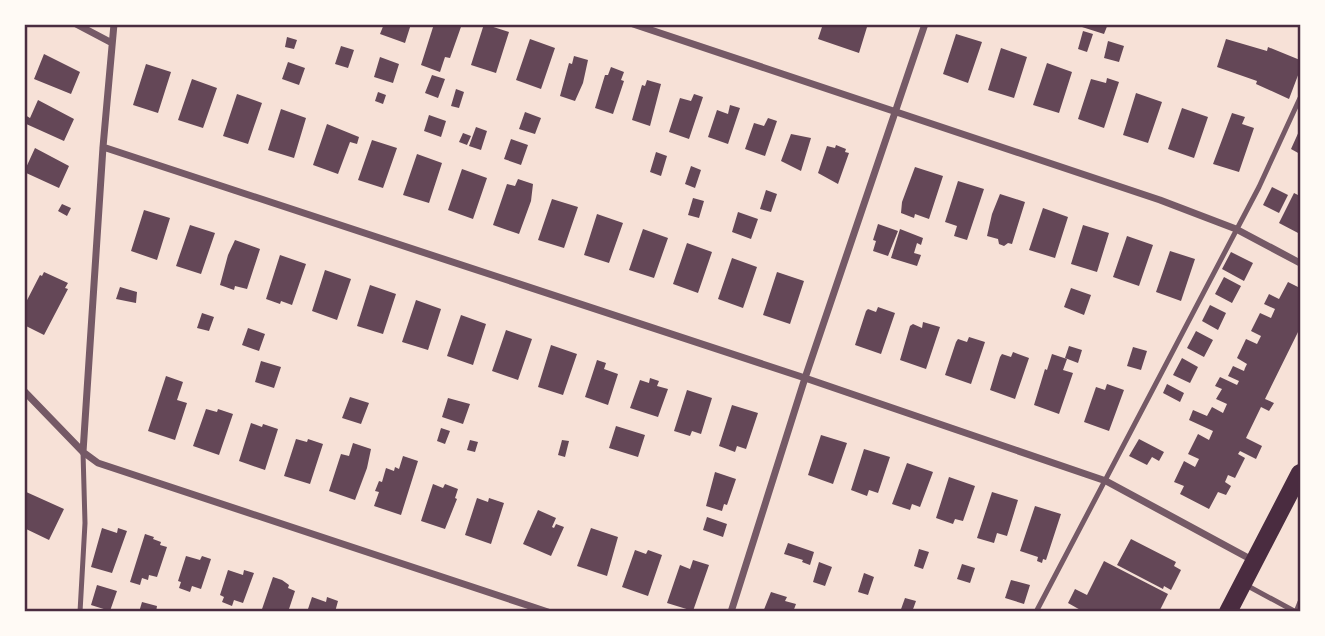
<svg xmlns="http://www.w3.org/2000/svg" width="1325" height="636" font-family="Georgia,serif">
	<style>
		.building { fill: #644757 }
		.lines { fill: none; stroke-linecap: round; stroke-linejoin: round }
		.service { stroke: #755966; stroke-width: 5 }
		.minor { stroke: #755966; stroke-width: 7 }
		.primary { stroke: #4a2c40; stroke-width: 18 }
		.neatline { fill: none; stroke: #4a2c40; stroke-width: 2.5 }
	</style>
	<rect width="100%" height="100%" fill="#f7e1d7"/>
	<path class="building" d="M384,24H411L405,43L380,34Z
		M434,24H462L450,58L445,57L440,72L421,65Z
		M484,24L509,32L496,73L471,65Z
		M823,24H859L867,27L859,53L818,39Z
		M1083,24H1108L1104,34L1082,27Z
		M1083,31L1093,34L1087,52L1078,49Z
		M956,34L982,42L968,83L943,74Z
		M287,37L297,40L294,49L285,47Z
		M530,39L555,48L541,89L516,80Z
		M1226,39L1267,51L1268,47L1300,60V70L1289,99L1256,84L1257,81L1217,67Z
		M1108,41L1124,46L1119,62L1104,58Z
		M341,46L354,50L348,68L335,64Z
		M1001,48L1027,57L1014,98L988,90Z
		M44,54L80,72L71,94L34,79Z
		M574,56L588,60L583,83L575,101L560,96L569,63L572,64Z
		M380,57L399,64L393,83L374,77Z
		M288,62L305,68L299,85L282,79Z
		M1047,63L1072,72L1059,113L1033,105Z
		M146,64L171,72L158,113L133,105Z
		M611,67L624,72L621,80L624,81L613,114L595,108L605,75H608Z
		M432,75L445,79L438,98L425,93Z
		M1107,78L1119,82L1104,128L1078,119L1091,79L1106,83Z
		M192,79L217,88L203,128L178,120Z
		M647,80L661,84L650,126L632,120L642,85L645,86Z
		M456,89L464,92L459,108L451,106Z
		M378,92L386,95L383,104L375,101Z
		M1136,93L1162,102L1148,143L1123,135Z
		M237,94L262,103L248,144L223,136Z
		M694,94L703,97L689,139L669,132L680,98L691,101Z
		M38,100L74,119L64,141L24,123L25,115L30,118Z
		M730,105L740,108L728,144L708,137L717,110L728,114Z
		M1182,108L1208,117L1194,158L1168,149Z
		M281,109L306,118L294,158L268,150Z
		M525,112L541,118L535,134L519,129Z
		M1232,113L1245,117L1242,124L1254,128L1239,172L1213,164Z
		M429,115L446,121L441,137L424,131Z
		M768,118L777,121L765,156L745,149L754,123L764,126Z
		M327,124L359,137L357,144L350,142L338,174L313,165Z
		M476,127L487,131L481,150L469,146Z
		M1300,129V154L1291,149Z
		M463,133L471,136L467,145L459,142Z
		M791,134L811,138L801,171L781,161Z
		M511,139L528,145L521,165L504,159Z
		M372,140L397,148L383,188L358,180Z
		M836,145L846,149L845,152L849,153L838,184L818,173L827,146L835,148Z
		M35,148L69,166L59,188L24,172Z
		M656,152L667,156L661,176L650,172Z
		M417,154L442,163L429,203L403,195Z
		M691,166L701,170L695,188L685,184Z
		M915,167L943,176L929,219L915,214L914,218L901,213L902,202Z
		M462,169L487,178L473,219L448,210Z
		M518,179L533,184L531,201L519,234L493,225L507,184L515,186Z
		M958,181L984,189L967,240L954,236L957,226L945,222Z
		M1272,187L1288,195L1279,213L1263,205Z
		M766,190L777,194L771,212L760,209Z
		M1294,193L1300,196V234L1279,223Z
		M1000,194L1025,202L1012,244L1008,243L1004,246L999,244L998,239L987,236L992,214Z
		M693,198L704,201L699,218L688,215Z
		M552,199L578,207L564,248L538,240Z
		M62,204L71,208L67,216L58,211Z
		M1043,208L1068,217L1055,258L1029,250Z
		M144,210L170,218L157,260L131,251Z
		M738,212L758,219L751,239L732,232Z
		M597,214L623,223L609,263L584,255Z
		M878,224L898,231L888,256L873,251L876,241L873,240Z
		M190,225L215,233L201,274L176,266Z
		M1083,225L1109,233L1097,272L1071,264Z
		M643,229L668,238L654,278L629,270Z
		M900,229L923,238L921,245L917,243L914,253L921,255L917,266L891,258Z
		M1127,236L1153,245L1139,286L1113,277Z
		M235,240L260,249L247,289L235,286L234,290L220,285L228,255Z
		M687,243L712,252L698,293L673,284Z
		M1170,251L1195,259L1181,301L1156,292Z
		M1231,252L1253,263L1244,281L1222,269Z
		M280,255L306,264L292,305L281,301L280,304L266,299Z
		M732,258L757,267L743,308L718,299Z
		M325,270L351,279L337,320L312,311Z
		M44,272L68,283L65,288L68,289L44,335L24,325V306L40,275L42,276Z
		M777,272L804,281L790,324L763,315Z
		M1224,277L1241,286L1232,303L1215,294Z
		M1288,282L1300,288V328L1265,399L1274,403L1269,411L1261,407L1246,438L1262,446L1256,459L1240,451L1238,454L1245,458L1235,478L1228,475L1225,482L1231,486L1226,495L1218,492L1209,509L1180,494L1184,486L1174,482L1184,461L1195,467L1199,459L1188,454L1198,434L1209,440L1213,431L1189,420L1193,410L1207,416L1212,407L1223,413L1227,404L1216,399L1222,389L1215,386L1220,377L1237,385L1239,381L1228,376L1233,366L1244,371L1245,368L1247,364L1237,358L1246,339L1257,344L1261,336L1251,331L1260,313L1271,318L1275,309L1264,304L1269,294L1279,299Z
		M370,285L396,294L383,334L357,326Z
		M120,287L137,292L136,303L116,299Z
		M1071,288L1091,295L1084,315L1064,307Z
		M416,300L441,309L428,350L402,342Z
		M1210,305L1226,313L1218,330L1202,321Z
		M878,307L895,313L881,354L855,345L866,311L868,309L876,312Z
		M202,313L214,317L209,331L197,328Z
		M461,315L486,324L473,365L447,356Z
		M923,322L940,327L926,369L900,360L910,326L913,324L922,328Z
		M248,328L265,334L259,351L242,345Z
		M506,330L532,339L518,380L492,371Z
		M1196,331L1213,340L1204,357L1187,348Z
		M969,337L985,342L971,384L945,375L956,342L958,339L967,342Z
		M551,345L577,354L563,395L538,387Z
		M1069,346L1082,350L1078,363L1065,358Z
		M1133,347L1147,351L1141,370L1127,366Z
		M1013,352L1029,358L1015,399L990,390L1000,357L1002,354L1011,357Z
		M1052,354L1067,359L1063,370L1073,373L1059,414L1034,405L1045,369L1047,370Z
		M1182,358L1198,367L1190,383L1173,375Z
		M597,360L606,363L604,369L618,374L608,405L585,397Z
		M261,361L281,367L274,388L255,382Z
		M166,376L183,382L177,400L187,403L175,440L148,431Z
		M650,378L659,381L657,386L668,389L658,417L630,408L640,380L649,383Z
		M1107,384L1124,390L1109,431L1084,422L1096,387L1105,390Z
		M1167,384L1184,393L1180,402L1163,393Z
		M687,390L712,398L701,434L692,431L690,436L674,431Z
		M350,397L369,403L361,424L342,418Z
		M448,398L470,404L463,424L442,417Z
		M732,405L758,413L746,449L737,446L735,452L719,446Z
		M206,409L217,412L218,409L233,414L219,455L193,446Z
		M251,423L262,427L263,424L278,429L265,470L239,461Z
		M616,426L645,435L638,457L609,448Z
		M441,428L450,431L445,444L437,441Z
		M821,435L847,443L833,484L808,475Z
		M296,439L307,442L308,439L323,444L310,484L284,476Z
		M1139,439L1164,452L1159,461L1152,457L1147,465L1129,456Z
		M470,440L478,442L475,452L467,450Z
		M562,440L569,441L565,457L558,455Z
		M353,443L371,449L367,468L355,500L329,491L341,454L349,456Z
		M864,449L890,457L878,493L869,490L867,496L851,490Z
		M403,456L418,461L401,515L374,506L379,492L375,491L379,481L382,482L386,468L394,471L395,467L399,469Z
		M907,463L933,472L920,507L912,504L910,510L892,504Z
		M715,472L736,479L727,505L724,504L722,511L706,506Z
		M949,477L975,486L963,521L955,519L953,524L936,518Z
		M433,484L443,488L445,484L458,489L455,498L457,499L445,529L421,521Z
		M24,491L64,509L49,540L24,528Z
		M992,492L1018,500L1007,536L997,533L994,543L977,538Z
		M477,498L488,502L489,498L504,503L491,544L465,535Z
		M1035,506L1061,514L1046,560L1043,559L1042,563L1037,561L1038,557L1020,551Z
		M538,510L556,518L552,527L554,528L556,524L564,527L551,556L523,544Z
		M707,517L727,524L723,537L703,530Z
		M102,528L117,533L118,528L127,531L112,573L91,567Z
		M591,528L618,537L607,576L577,566Z
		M145,534L154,537L153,539L161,542L160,545L167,547L157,577L149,575L148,580L142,578L140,585L130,582Z
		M1131,539L1176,562L1174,566L1181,570L1171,590L1164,586L1163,589L1117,565Z
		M788,543L814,552L810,565L802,562L803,560L784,554Z
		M919,549L929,552L923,569L914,566Z
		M635,550L646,554L648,550L662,555L648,596L622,587Z
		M186,556L200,560L202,556L211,559L201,589L192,586L190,592L179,588L181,582L178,581Z
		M693,560L709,565L693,611L667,603L680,565L690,569Z
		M1104,561L1168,594L1159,612H1084L1068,603L1075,589L1087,595Z
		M819,562L832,567L825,586L813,582Z
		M962,564L975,568L970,583L957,579Z
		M228,570L243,575L244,570L254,573L243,603L234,600L232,606L222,602L224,597L220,595Z
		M864,573L874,577L868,595L858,592Z
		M273,577L282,580L289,585L288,588L295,591L288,612H261Z
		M1011,580L1030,585L1024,604L1005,598Z
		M97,585L117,591L110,611L91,605Z
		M771,592L787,597L785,601L796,604L793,612H763Z
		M312,597L326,602L327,597L338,601L335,612H307Z
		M905,598L916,601L912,612H900Z
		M142,602L157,606L156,612H139Z"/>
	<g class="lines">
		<path class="service" d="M1246,585L1296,612L1300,602
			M80,612L85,523L83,452
			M1036,612L1259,187L1300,98"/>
		<path class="minor" d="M76,24L112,43
			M633,24L1160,200L1236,229L1300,263
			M103,147L805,378L1106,481L1254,561
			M24,391L83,452L98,463L548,612
			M83,452L103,147L114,24
			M731,612L805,378L925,24"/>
		<path class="primary" d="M1228,612L1300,473"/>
	</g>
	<rect width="1325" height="636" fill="none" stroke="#fffaf5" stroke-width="52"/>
	<rect x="26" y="26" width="1273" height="584" class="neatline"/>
</svg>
